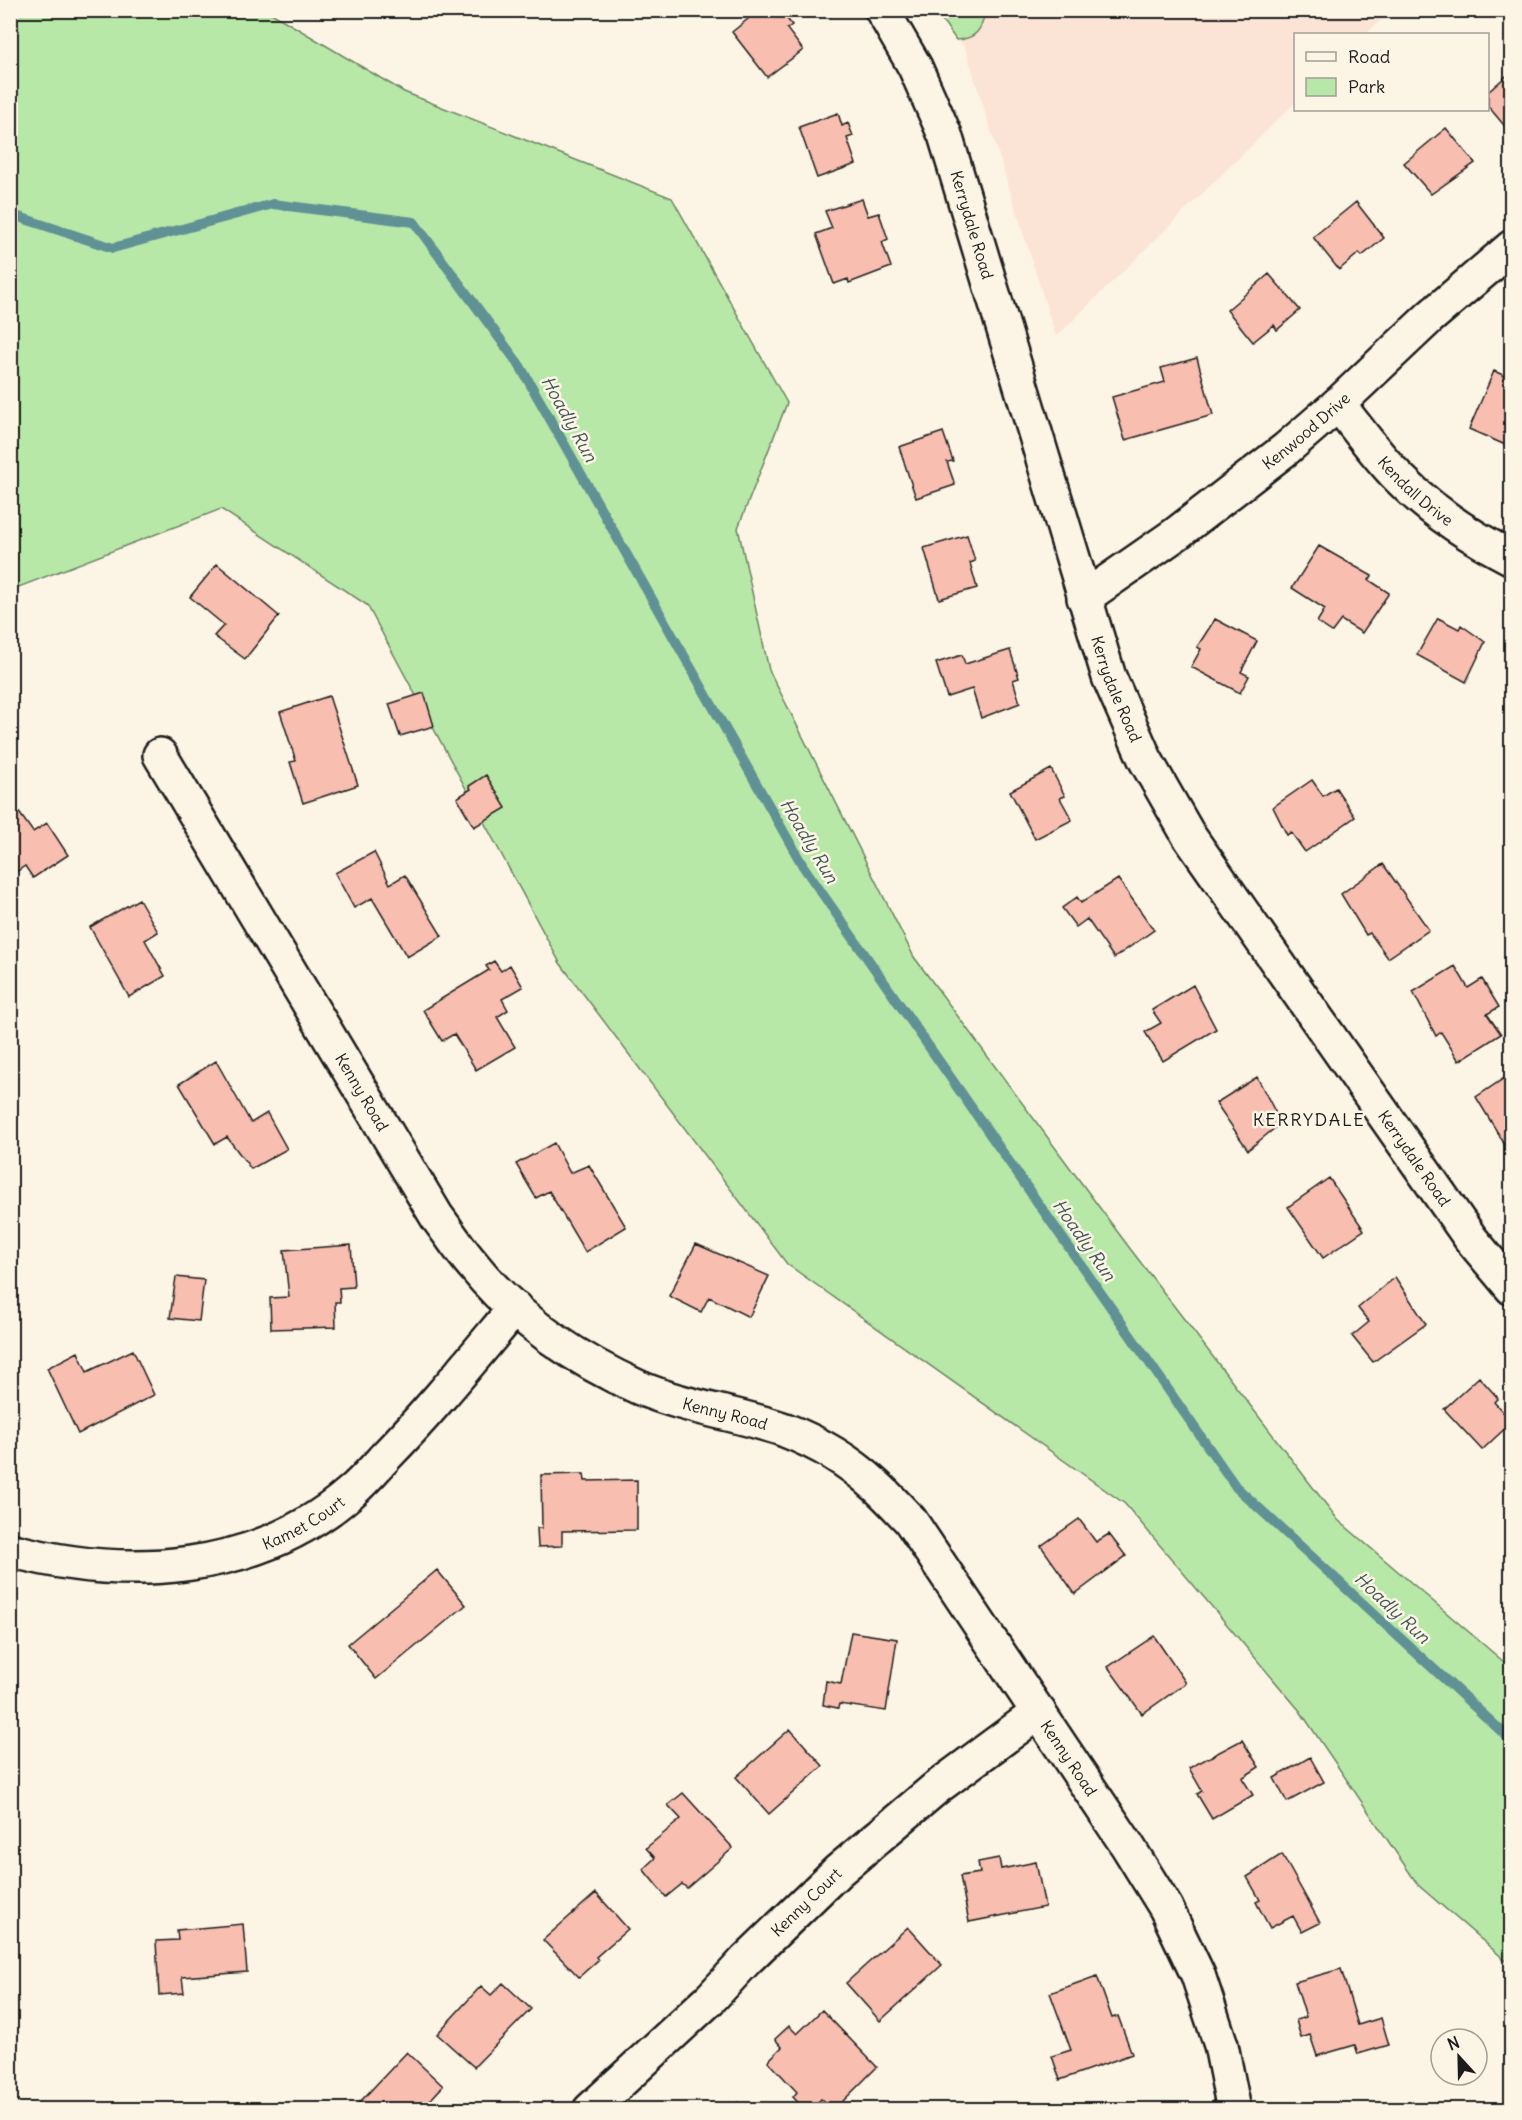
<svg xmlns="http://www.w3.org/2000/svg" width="1522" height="2120" font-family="Delius,sans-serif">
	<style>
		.built { fill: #fbe4d5 }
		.green { fill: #b8e8a7; stroke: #6a8262; stroke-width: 1.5 }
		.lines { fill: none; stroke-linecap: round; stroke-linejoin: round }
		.stream { stroke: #609295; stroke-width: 10 }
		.building { fill: #f8beb0; stroke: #1c1c1c; stroke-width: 1.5 }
		.street-casing { stroke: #1c1c1c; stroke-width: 38 }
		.street { stroke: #fcf5e5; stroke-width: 33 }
		.labels { text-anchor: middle; stroke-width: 5; stroke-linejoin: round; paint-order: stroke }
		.street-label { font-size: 16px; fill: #1c1c1c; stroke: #fcf5e5 }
		.water-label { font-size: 18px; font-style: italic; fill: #3e5759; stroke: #fcf5e5 }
		.neighbourhood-label { font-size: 18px; letter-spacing: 1.5px; fill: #1c1c1c; stroke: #fcf5e5 }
	</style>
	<rect width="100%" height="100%" fill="#fcf5e5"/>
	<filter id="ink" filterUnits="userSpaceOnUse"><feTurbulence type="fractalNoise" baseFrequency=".0167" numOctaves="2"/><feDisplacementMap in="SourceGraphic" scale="12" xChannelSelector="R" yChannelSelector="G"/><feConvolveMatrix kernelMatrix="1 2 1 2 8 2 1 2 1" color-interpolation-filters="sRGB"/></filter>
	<g filter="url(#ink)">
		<path class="built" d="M935,11H1391L1366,34H1296L1295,103L1056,337L965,48Z"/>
		<path class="green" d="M11,11H268L404,92L672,198L787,403L738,528L769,670L914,957L1128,1246L1338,1520L1511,1668V1965L1418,1885L1300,1711L1125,1504L787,1264L560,963L367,605L221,509L11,590Z
			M936,11H985C982,30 976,39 956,40Z"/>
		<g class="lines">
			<path class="stream" d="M10,214L113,248L273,204L414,222L520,366L803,866L1236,1487L1512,1741"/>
		</g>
		<path class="building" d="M759,10H773L775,13L780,10L792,25L787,29L803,50L767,77L732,32Z
			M1512,71V127L1508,130L1488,106V92Z
			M838,113L842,126L848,123L853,136L847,138L856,164L817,178L799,127Z
			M1446,128L1475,163L1431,194L1404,163Z
			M862,199L868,216L879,213L888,239L882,242L891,267L849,283L848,279L834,284L816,234L832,228L825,211Z
			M1356,202L1384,238L1362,256L1359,253L1339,270L1313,237Z
			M1269,274L1300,310L1277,330L1274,325L1253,342L1227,310Z
			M1197,358L1213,415L1125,440L1112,397L1165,382L1161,368Z
			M1494,371L1512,379L1510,447L1469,429Z
			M943,432L953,461L947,462L955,485L916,498L899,447Z
			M967,535L975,561L970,563L977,588L939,599L924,548Z
			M1319,546L1372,576L1369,580L1389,593L1362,633L1341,620L1332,632L1317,622L1325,609L1292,588Z
			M217,564L279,616L245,659L214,636L224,625L190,597Z
			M1438,618L1459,629L1461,625L1485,642L1466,682L1417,655Z
			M1215,619L1257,641L1241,672L1249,676L1240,693L1191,667L1201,649L1197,647Z
			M1010,650L1019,678L1013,680L1020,703L981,718L972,689L947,697L936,663L962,655L965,664Z
			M424,693L434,726L400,736L389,704Z
			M329,696L358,785L303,803L290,762L296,761L280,712Z
			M1051,769L1065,796L1060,798L1072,820L1035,839L1010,791Z
			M486,775L506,808L474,827L457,798L471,789L469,786Z
			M1312,780L1323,796L1336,788L1355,817L1305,852L1291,832L1287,835L1273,807Z
			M10,800L33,832L47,823L68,855L33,878L25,866L10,876Z
			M374,852L390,884L405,875L442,936L407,957L372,898L354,908L335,873Z
			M1383,864L1429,930L1388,958L1370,933L1366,935L1341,894Z
			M1118,879L1154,930L1114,958L1087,919L1076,927L1062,908L1077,897L1081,903Z
			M139,899L158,932L145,940L165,976L129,997L90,927Z
			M494,961L501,971L510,965L523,987L502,999L508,1010L497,1017L515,1047L476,1070L454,1034L442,1041L423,1010L489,970L486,966Z
			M1455,966L1468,988L1482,979L1499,1007L1487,1014L1501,1034L1459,1061L1441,1032L1436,1036L1413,992Z
			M1193,985L1216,1029L1163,1061L1145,1032L1161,1023L1152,1010Z
			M216,1061L251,1123L267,1113L287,1149L251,1169L227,1137L215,1144L179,1084Z
			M1512,1073V1148L1508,1143L1505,1145L1476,1097Z
			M1257,1077L1281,1123L1248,1150L1216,1103Z
			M554,1143L570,1173L589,1165L626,1227L585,1252L549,1191L536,1198L516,1164Z
			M1329,1178L1364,1230L1323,1258L1288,1207Z
			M696,1244L769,1276L749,1317L709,1297L701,1312L669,1296Z
			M351,1245L354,1287L339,1288L340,1302H335L336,1327L271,1329L270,1298L289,1297L284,1250Z
			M176,1277L204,1280L199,1321L170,1318Z
			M1395,1277L1426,1324L1373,1362L1352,1336L1369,1322L1358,1308Z
			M133,1350L154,1395L78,1434L47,1368L78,1352L87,1372Z
			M1479,1377L1498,1398L1494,1402L1512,1422L1482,1450L1444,1409Z
			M584,1474L585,1481L637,1480V1530L562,1531V1546L538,1547L537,1528H542L541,1475Z
			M1079,1519L1096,1542L1109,1534L1126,1556L1075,1594L1041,1546Z
			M437,1570L466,1605L376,1679L348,1644Z
			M851,1632L897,1639L886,1711L839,1704L838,1708L823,1705L826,1681L841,1684Z
			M1154,1636L1186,1683L1142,1714L1108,1667Z
			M790,1729L823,1766L769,1814L736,1777Z
			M1242,1740L1259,1767L1242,1778L1253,1795L1212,1819L1197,1794L1202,1791L1189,1768Z
			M1310,1757L1324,1782L1287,1802L1274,1778Z
			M683,1793L733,1848L687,1888L682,1884L666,1897L643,1869L655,1858L646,1848L681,1819L668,1805Z
			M1282,1854L1320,1923L1302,1932L1293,1916L1270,1928L1256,1902L1260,1900L1247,1877Z
			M999,1858L1001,1869L1036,1862L1045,1907L969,1922L960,1876L980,1873L978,1862Z
			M596,1893L628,1929L596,1957L598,1960L579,1977L543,1940Z
			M243,1924L247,1972L182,1977L184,1993L159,1995L156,1941L178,1940L177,1930Z
			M908,1927L942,1965L880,2021L846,1983Z
			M1341,1969L1358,2025L1381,2018L1389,2045L1358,2054L1355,2045L1317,2056L1310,2035L1301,2038L1296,2020L1306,2017L1295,1982Z
			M1097,1976L1112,2018L1118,2016L1132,2054L1060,2080L1052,2056L1071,2050L1050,1993Z
			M503,1983L531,2009L474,2067L437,2034L481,1986L491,1995Z
			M822,2010L877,2067L834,2110L821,2099L810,2110H805L793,2097L797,2092L768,2061L782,2047L775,2039L789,2026L797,2034Z
			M407,2052L443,2086L421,2110H364L358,2104Z
			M738,2102L746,2110H729Z"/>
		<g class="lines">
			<defs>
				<g id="street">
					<path id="s1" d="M882,10L915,67L945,135L1109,677L1145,759L1189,836L1471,1239L1512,1288"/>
					<path id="s2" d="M1338,404C1358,429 1377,456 1399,478C1431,511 1471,537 1512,558"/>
					<path id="s3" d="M1084,598L1176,534L1286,449L1338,404L1430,317L1512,247"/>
					<path id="s4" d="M160,755L437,1217C449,1233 460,1250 473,1265C516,1319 577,1360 640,1388C687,1408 737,1413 785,1430C816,1442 849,1461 874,1484C887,1495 898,1508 910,1520L1127,1845L1166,1908L1198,1975L1221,2045L1234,2110"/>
					<path id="s5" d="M10,1550C125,1581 258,1574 351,1492C364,1481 375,1468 386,1456C432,1409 473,1358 515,1308"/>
					<path id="s6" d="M590,2110L711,1998L746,1960L838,1871L936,1788L1039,1712"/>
				</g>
			</defs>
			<use href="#street" class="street-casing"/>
			<use href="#street" class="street"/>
		</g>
	</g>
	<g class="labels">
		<g class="street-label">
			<text dy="6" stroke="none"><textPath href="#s1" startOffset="234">Kerrydale Road</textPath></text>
			<text dy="6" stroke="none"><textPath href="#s3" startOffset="278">Kenwood Drive</textPath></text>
			<text dy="6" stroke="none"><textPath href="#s2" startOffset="117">Kendall Drive</textPath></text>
			<text dy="6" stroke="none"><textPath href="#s1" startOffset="720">Kerrydale Road</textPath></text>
			<text dy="6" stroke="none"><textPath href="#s4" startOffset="393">Kenny Road</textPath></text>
			<text dy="6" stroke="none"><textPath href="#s1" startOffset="1278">Kerrydale Road</textPath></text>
			<text dy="6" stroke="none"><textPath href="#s4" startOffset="897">Kenny Road</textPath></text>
			<text dy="6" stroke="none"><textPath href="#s5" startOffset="303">Kamet Court</textPath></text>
			<text dy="6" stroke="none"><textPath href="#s4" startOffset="1401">Kenny Road</textPath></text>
			<text dy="6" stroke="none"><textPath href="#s6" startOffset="300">Kenny Court</textPath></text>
		</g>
		<g class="water-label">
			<text transform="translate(569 419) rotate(61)" y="6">Hoadly Run</text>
			<text transform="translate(809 841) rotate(59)" y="6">Hoadly Run</text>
			<text transform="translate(1084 1240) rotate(55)" y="6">Hoadly Run</text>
			<text transform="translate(1392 1608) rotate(43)" y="6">Hoadly Run</text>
		</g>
		<g class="neighbourhood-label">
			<text x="1309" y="1126">KERRYDALE</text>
		</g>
	</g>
	<rect width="1522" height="2120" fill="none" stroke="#fcf5e5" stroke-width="36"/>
	<rect x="18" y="18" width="1486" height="2084" fill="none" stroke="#1c1c1c" stroke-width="2" filter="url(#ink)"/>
	<rect x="1294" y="33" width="195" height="78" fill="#fcf5e5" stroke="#a29e95" stroke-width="1.5"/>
	<rect x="1306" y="52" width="30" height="9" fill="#fcf5e5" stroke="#a29e95" stroke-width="1.5"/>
	<text x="1348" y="63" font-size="18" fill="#1c1c1c">Road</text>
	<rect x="1306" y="78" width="30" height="18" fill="#b8e8a7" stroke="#a29e95" stroke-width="1.5"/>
	<text x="1348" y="93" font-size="18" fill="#1c1c1c">Park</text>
	<g transform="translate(1459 2057) rotate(338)"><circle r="28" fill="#fcf5e5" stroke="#a29e95" stroke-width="1.5"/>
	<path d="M0-4.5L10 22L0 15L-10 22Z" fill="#1c1c1c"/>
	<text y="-9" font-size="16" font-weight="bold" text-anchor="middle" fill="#1c1c1c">N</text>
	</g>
</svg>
